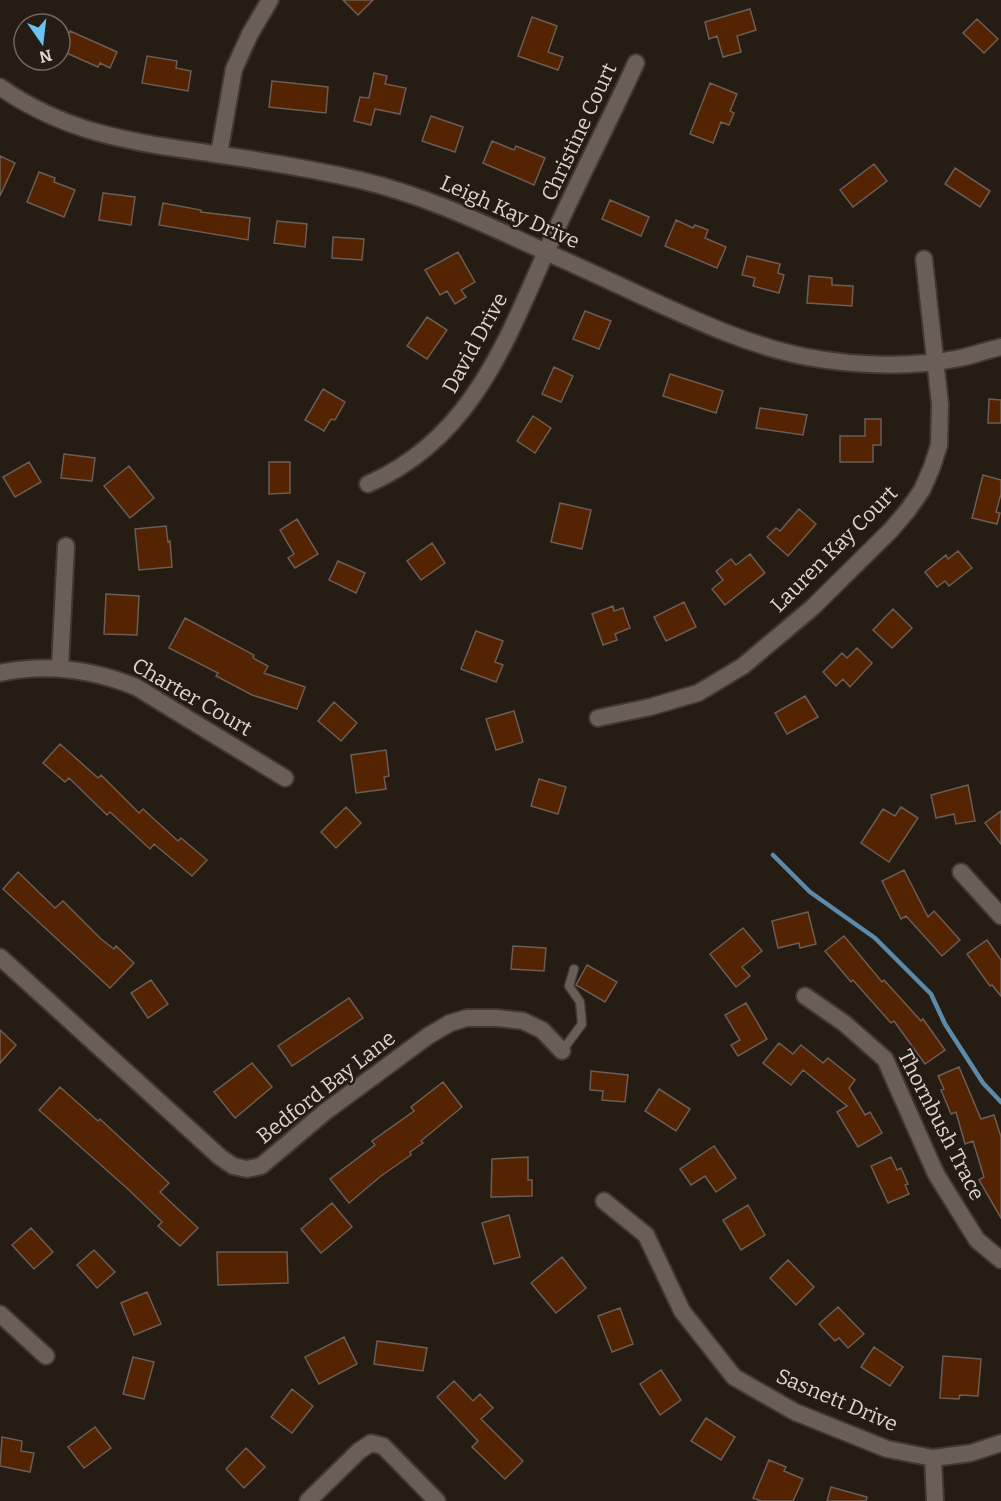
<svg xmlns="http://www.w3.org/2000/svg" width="1001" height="1501" font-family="Bitter,serif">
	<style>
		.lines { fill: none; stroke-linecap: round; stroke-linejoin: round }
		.stream { stroke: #5b8aaa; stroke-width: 4.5 }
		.building { fill: #532302; stroke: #6b5d56; stroke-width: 1.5 }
		.lane-casing { stroke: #3f3833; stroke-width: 11 }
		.street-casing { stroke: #3f3833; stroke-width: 20 }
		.lane { stroke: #695f55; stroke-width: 8 }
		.street { stroke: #695f55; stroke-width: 16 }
		.labels { text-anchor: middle; stroke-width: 5; stroke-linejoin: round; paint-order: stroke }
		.street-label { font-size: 21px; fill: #dbd5cf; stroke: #251c13 }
	</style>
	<rect width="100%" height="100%" fill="#251c13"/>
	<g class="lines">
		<path class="stream" d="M773,855L810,892L875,938L931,994L945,1024L983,1083L1001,1102"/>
	</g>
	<path class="building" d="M343,0H373L358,15Z
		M750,9L756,30L737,36L741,52L723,57L717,36L709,39L705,22Z
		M532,17L557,26L548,52L563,57L558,70L518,56Z
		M977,19L998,39L984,53L963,33Z
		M70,31L117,52L110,68L100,63L98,67L62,51Z
		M147,56L177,61L176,68L191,71L188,91L142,83Z
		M374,73L387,76L385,84L406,88L400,114L375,109L371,125L354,121L360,97L369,98Z
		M272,81L328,87L326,113L269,107Z
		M710,83L737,94L730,111L734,113L729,125L721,122L713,143L690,134Z
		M431,116L463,127L455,152L422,141Z
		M492,141L514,150L516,146L545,158L534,185L483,163Z
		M0,156L15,163L0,196Z
		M874,164L887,181L853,207L840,190Z
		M955,168L990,191L980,207L945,184Z
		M39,172L55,178L54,182L75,190L64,217L27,202Z
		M103,193L135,197L131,225L99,220Z
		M610,200L649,217L641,236L602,219Z
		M163,203L201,210V212L250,218L248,240L159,225Z
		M676,220L693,228L695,225L708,230L705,238L726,247L717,268L665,246Z
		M277,221L307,224L305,247L274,243Z
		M333,237L364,239L362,260L332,258Z
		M458,252L475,282L461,290L466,297L455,304L447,291L440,295L425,270Z
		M747,256L780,264L778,273L784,275L779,293L753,286L755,278L742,275Z
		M809,276L832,278V285L853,286L852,306L807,303Z
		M585,311L611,321L599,349L573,339Z
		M427,317L447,330L427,359L407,346Z
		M554,367L573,376L561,402L542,394Z
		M670,374L723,391L716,413L663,396Z
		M323,389L345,402L335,420L331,419L324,431L305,420Z
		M989,399L1001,400V423H988Z
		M760,408L807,415L803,435L756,428Z
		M533,416L551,428L535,453L517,441Z
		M865,419H881V445H873V462H840V436H865Z
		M64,454L95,458L92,481L61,478Z
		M29,462L41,482L15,497L3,477Z
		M269,462H290V493L269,494Z
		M129,466L154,498L130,518L104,486Z
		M983,475L1001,480V494L996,512L1000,513L997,524L972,518Z
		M560,503L591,510L582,549L551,542Z
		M799,509L816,524L788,556L767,537L776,528L780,531Z
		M297,519L318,554L295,568L288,558L294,554L280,530Z
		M166,526L168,542L170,541L172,567L139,570L135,529Z
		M432,543L445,563L421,580L407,561Z
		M958,551L972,568L949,586L945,581L937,587L925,572L946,555L948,559Z
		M750,554L765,573L725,605L712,589L723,580L716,571L731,559L736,565Z
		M338,561L365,573L356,593L329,580Z
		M106,594L139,596L137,635L104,634Z
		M684,602L696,627L666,641L654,617Z
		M613,606L614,611L623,608L630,628L615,634L617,640L603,645L592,614Z
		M893,609L912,628L892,648L873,630Z
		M185,618L254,655L253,658L268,666L264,673L305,687L297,709L252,695L216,676L218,673L169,648Z
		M476,631L503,641L495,662L503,665L496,682L461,669Z
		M857,648L872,663L850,687L843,679L836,686L823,672L842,653L847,658Z
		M805,696L818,717L787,734L775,713Z
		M334,702L357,723L341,741L318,721Z
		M514,711L523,742L496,750L486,719Z
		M60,744L98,778L101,775L139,813L143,809L178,841L181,838L207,860L192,876L154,844L150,849L110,812L107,815L69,778L65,782L43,763Z
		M386,750L389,776L384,777L386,789L356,793L351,755Z
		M539,779L566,787L558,814L531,806Z
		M968,785L975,821L956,824L954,814L936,818L931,795Z
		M346,807L361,823L336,848L321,832Z
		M901,807L918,818L889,862L861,843L883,809L895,816Z
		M1001,811V844L985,823Z
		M904,870L928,917L934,911L960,940L942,956L906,916L901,919L882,881Z
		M18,872L55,908L63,901L101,939L114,949L116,946L134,963L110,988L3,889Z
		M808,912L816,944L800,948L799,943L778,948L772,921Z
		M743,928L762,951L742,967L750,976L736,987L710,954Z
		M844,936L882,982L884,980L921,1021L923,1019L945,1050L925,1064L894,1021L891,1023L853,980L851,982L825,951Z
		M987,940L1001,960V996L992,985L990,986L967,954Z
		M513,946L546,948L544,971L511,969Z
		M587,965L617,982L605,1002L576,985Z
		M151,980L168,1004L148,1018L131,993Z
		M349,998L363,1018L292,1066L278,1046Z
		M746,1003L767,1039L738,1056L731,1045L740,1040L725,1015Z
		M0,1030L16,1045L0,1063Z
		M779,1043L793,1054L801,1045L823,1063L828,1058L855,1080L849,1088L865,1115L870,1112L882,1133L858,1147L837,1112L847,1106L803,1070L791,1085L763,1063Z
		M252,1063L272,1087L235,1118L214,1092Z
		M959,1067L981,1119L994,1115L1001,1137V1218L979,1180L984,1177L973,1141L965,1144L956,1112L951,1114L941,1090L944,1089L938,1076Z
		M591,1071L628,1075L625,1102L602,1100L603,1091L590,1090Z
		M443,1082L462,1107L421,1141L423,1143L410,1152L411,1155L381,1176L349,1203L330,1179L375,1145L372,1141L414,1111L411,1107Z
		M60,1087L98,1121L100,1119L169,1183L160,1192L198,1228L180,1246L158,1226L162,1222L129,1190L39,1110Z
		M659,1089L690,1109L676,1131L645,1111Z
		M714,1146L736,1178L716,1192L705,1176L691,1185L680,1169Z
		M528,1157V1180H532V1196L491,1197L492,1159Z
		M891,1157L897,1170L901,1168L908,1184L905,1185L909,1194L888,1203L871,1166Z
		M332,1203L352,1227L321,1253L301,1229Z
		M748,1205L765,1235L741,1250L723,1220Z
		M509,1215L520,1257L494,1264L482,1223Z
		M31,1228L53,1252L34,1269L12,1245Z
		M94,1250L115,1272L97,1288L77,1265Z
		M217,1252H287L288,1283L218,1285Z
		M562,1257L586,1288L556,1313L531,1283Z
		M788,1260L814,1287L796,1305L770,1278Z
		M147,1292L161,1324L134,1335L121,1303Z
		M838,1307L864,1334L848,1348L839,1338L835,1341L819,1324Z
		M620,1308L633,1344L612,1352L598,1316Z
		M344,1337L357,1364L319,1384L305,1357Z
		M377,1341L427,1348L423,1371L374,1364Z
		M874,1347L903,1367L890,1386L861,1367Z
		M943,1356L981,1359L978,1396L960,1395L959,1399L940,1398Z
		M133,1357L154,1362L144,1399L123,1394Z
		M661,1370L681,1400L660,1415L640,1384Z
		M454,1381L473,1401L480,1394L493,1408L481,1419L523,1461L505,1479L472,1447L478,1441L437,1397Z
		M292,1389L313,1406L292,1433L271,1417Z
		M706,1418L735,1437L721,1460L691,1441Z
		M95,1427L111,1448L84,1468L68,1447Z
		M2,1437L22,1441L21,1451L34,1453L30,1472L0,1466Z
		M246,1448L265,1467L244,1488L226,1469Z
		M769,1460L786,1467L784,1471L803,1479L793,1501H761L753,1498Z
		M831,1487L867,1497L866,1501H827Z"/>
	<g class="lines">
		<defs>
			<path id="lane" d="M562,1051L582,1024L580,1002L569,986L574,969"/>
			<path id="street" d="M0,87C69,135 135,142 215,154C264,161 312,169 360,180C418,194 470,217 524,242C564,260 604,278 644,297C697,321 750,346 807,357C856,366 912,368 960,358C974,355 987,350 1001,347
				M219,154L234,69L250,34L270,0
				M368,484C469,440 504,347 546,252C574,189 607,126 636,63
				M60,667L66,546
				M0,673C47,663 91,669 136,687L285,778
				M598,718L650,707L698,693L743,666L813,607L891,530L908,510L922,490L932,467L939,445L940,404L924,259
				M961,872L1001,916
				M0,957L220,1157L233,1166L247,1169L261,1166L325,1112L428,1036L450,1023L467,1018H497L523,1021L542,1030L562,1051
				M805,996L844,1023L885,1059L936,1174L977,1240L1001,1260
				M604,1201L646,1235L682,1311L734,1377L795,1412L887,1449L933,1458L971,1453L1001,1443
				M0,1314L46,1356
				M933,1458L935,1501
				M308,1501L359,1451L371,1443L383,1446L437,1501"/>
		</defs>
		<use href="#lane" class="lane-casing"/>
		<use href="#street" class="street-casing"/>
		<use href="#lane" class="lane"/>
		<use href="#street" class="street"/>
	</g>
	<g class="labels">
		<g class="street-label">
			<text transform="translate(579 132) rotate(-65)" y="7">Christine Court</text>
			<text transform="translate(510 212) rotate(24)" y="7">Leigh Kay Drive</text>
			<text transform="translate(475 343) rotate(-61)" y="7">David Drive</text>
			<text transform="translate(834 549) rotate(-45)" y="7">Lauren Kay Court</text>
			<text transform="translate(192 697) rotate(30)" y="7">Charter Court</text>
			<text transform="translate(326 1087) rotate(-38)" y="7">Bedford Bay Lane</text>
			<text transform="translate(941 1125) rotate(63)" y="7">Thornbush Trace</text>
			<text transform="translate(837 1400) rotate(23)" y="7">Sasnett Drive</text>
		</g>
	</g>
	<g transform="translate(42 42) rotate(166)"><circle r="28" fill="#251c13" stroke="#6e665e" stroke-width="1.5"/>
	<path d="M0-4.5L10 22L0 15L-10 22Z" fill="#69c4f1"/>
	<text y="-9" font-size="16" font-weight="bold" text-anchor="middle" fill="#dbd5cf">N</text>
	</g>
</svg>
